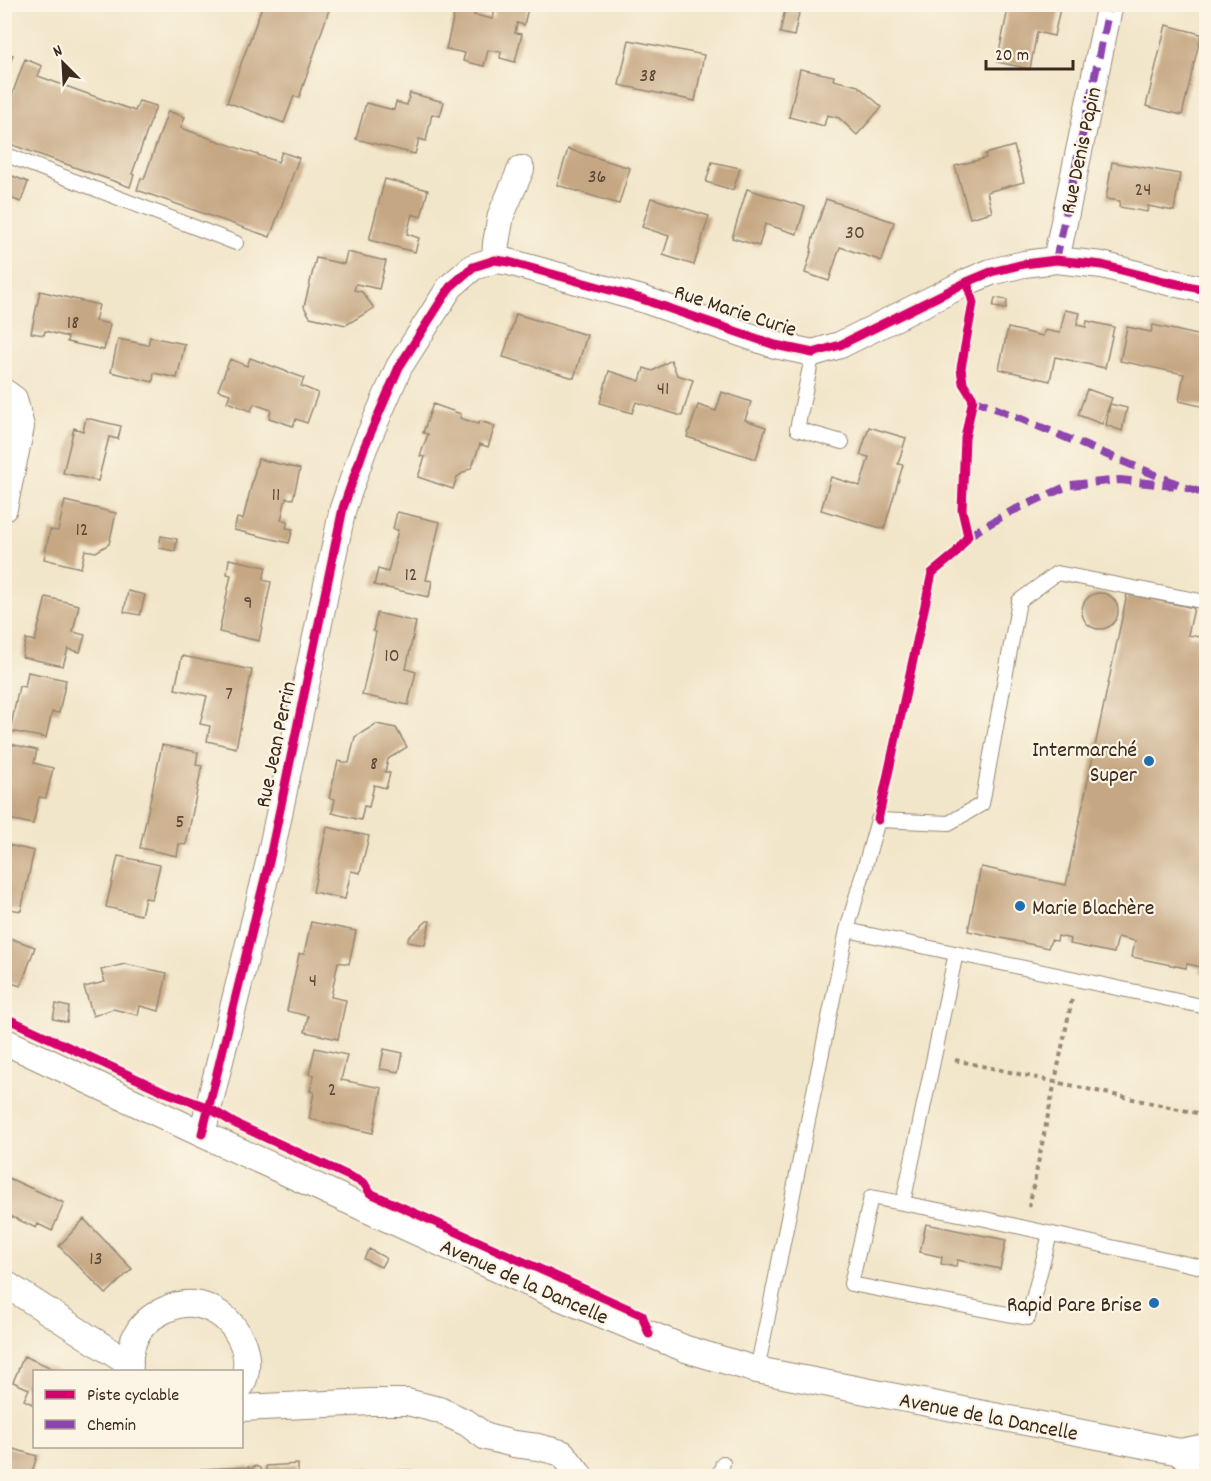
<svg xmlns="http://www.w3.org/2000/svg" width="1211" height="1481" font-family="Dekko,sans-serif">
	<style>
		.building { fill: #c6a783 }
		.lines { fill: none; stroke-linecap: round; stroke-linejoin: round }
		.service-casing { stroke: #968874; stroke-width: 16 }
		.minor-casing { stroke: #968874; stroke-width: 28 }
		.path { stroke: #968874; stroke-width: 4; stroke-dasharray: 4.5 4.5; stroke-linecap: butt }
		.service { stroke: #fff; stroke-width: 14 }
		.minor { stroke: #fff; stroke-width: 26 }
		.quiet { stroke: #8e44ad; stroke-width: 8; stroke-dasharray: 15 8; stroke-linecap: butt }
		.cycleway-casing { stroke: #fcf5e5; stroke-width: 13 }
		.cycleway { stroke: #d6006c; stroke-width: 9 }
		.poi-dot { fill: #1f6fb2; stroke: #fcf5e5; stroke-width: 2 }
		.labels { text-anchor: middle; stroke-width: 4.5; stroke-linejoin: round; paint-order: stroke }
		.number-label { font-size: 20px; fill: #5e4937 }
		.street-label { font-size: 22px; fill: #3b2a1e; stroke: #fcf5e5 }
		.poi-label { font-size: 22px; fill: #3b2a1e; stroke: #fcf5e5; text-anchor: end }
	</style>
	<rect width="100%" height="100%" fill="#fcf5e5"/>
	<filter id="ink" filterUnits="userSpaceOnUse"><feTurbulence type="fractalNoise" baseFrequency=".0167" numOctaves="2"/><feDisplacementMap in="SourceGraphic" scale="12" xChannelSelector="R" yChannelSelector="G"/><feConvolveMatrix kernelMatrix="1 2 1 2 8 2 1 2 1" color-interpolation-filters="sRGB"/></filter>
	<filter id="wash" filterUnits="userSpaceOnUse"><feTurbulence type="fractalNoise" baseFrequency=".008" numOctaves="4" result="noise"/><feDisplacementMap in="SourceGraphic" scale="24" xChannelSelector="R" yChannelSelector="G"/><feGaussianBlur stdDeviation="1.35" result="paint"/><feColorMatrix in="noise" values="0 0 0 0 0 0 0 0 0 0 0 0 0 0 0 0 0 1.4 0 .05"/><feComposite in="paint" operator="in"/></filter>
	<g filter="url(#wash)">
		<rect width="100%" height="100%" fill="#f2e6ca"/>
		<g id="blocks">
			<path class="building" d="M263,4H315L329,10L299,98L294,96L284,123L227,102Z
				M496,4H529L524,25L517,23L515,33L522,34L515,62L500,58L501,52L488,50L484,66L463,61L465,53L446,49L456,6L476,10L474,15L493,19Z
				M1009,4H1061L1054,36L1037,32L1030,69L997,62Z
				M785,9L799,13L794,36L780,33Z
				M1166,25L1201,34L1182,115L1146,106Z
				M629,40L704,55L695,101L619,85Z
				M4,52L13,55L5,79H4Z
				M25,59L42,66L38,76L135,111L139,101L156,106L132,174L134,175L130,187L4,142V117Z
				M800,69L834,76L833,80L858,86L882,107L857,135L839,118L827,115L824,126L789,117Z
				M410,93L444,102L440,116L432,114L426,141L419,139L415,154L356,139L366,103L394,110L396,102L407,105Z
				M168,111L185,117L181,128L278,162L282,152L299,158L270,237L137,190L141,178L144,179Z
				M1014,146L1024,182L987,192L992,212L970,218L955,166L986,158L985,154Z
				M568,149L630,168L619,204L557,185Z
				M712,162L740,168L733,190L706,182Z
				M1112,162L1180,174L1174,211L1148,206L1147,212L1119,207L1120,201L1106,199Z
				M7,174L28,182L21,202L4,196V181Z
				M385,179L428,190L421,217L412,214L407,234L419,238L415,252L369,240Z
				M747,189L805,207L797,234L765,224L759,246L732,238Z
				M651,198L709,216L694,265L663,255L669,236L642,227Z
				M826,199L894,222L882,261L840,247L829,281L805,273L812,249L811,248L813,238Z
				M347,252L386,261L379,289L356,284L354,290L362,292L374,308L346,325L310,317L304,307L316,258L344,264Z
				M40,291L99,305L95,321L110,324L104,350L67,342L68,337L45,331L44,335L31,333Z
				M995,298L1007,300L1006,309L993,307Z
				M4,301L11,302L6,327H4Z
				M1065,310L1080,313L1077,325L1086,327L1087,321L1114,327L1105,368L1055,357L1050,381L999,369L1008,328L1043,336L1045,330L1060,333Z
				M516,314L587,335L574,378L503,357Z
				M1153,325L1206,337L1205,407L1179,401L1184,374L1120,361L1127,327L1151,332Z
				M150,337L185,344L177,378L154,373L153,382L111,372L118,339L148,345Z
				M250,358L304,378L301,386L318,393L307,423L296,419L293,426L269,418L271,410L254,404L251,411L227,402L230,394L218,390L230,359L247,366Z
				M671,360L677,375L693,380L682,416L636,402L632,413L600,403L609,371L640,381L644,368L653,371Z
				M1087,389L1112,398L1102,424L1078,415Z
				M722,392L751,402L745,420L766,427L756,459L687,437L698,405L716,411Z
				M433,404L461,414L460,418L478,424L480,421L495,426L488,447L480,444L472,467L457,477L453,489L418,477L425,457L420,456L428,434L423,433Z
				M1110,404L1127,408L1122,431L1106,425Z
				M86,418L121,426L118,439L109,437L98,481L63,473L74,428L83,431Z
				M869,427L906,438L898,464L903,465L884,529L821,510L831,477L860,486L869,457L860,455Z
				M258,459L300,469L293,499L286,498L281,520L288,521L286,528L293,529L289,543L234,530L237,518L243,519Z
				M65,501L116,513L109,544L96,552L85,550L81,568L44,559L50,530L58,531Z
				M397,512L440,522L426,580L432,581L429,597L374,585L378,569L388,572L398,530L393,529Z
				M161,536L177,539L175,551L159,548Z
				M229,559L266,567L263,580L271,582L259,641L219,632L231,575L227,574Z
				M128,591L145,595L140,615L124,612Z
				M1082 611a18 18 0 1 1 36 0a18 18 0 1 1-36 0Z
				M1127,594L1194,608L1188,635L1200,637L1206,610V973L1200,972L1201,967L1187,964L1186,968L1132,957L1135,941L1118,937L1114,953L1070,944L1071,939L1058,936L1057,941L1051,940L1048,948L968,931L981,867L1066,885Z
				M46,597L79,605L73,632L85,635L80,652L68,649L63,666L22,657L26,639L35,641Z
				M377,613L416,622L406,669L416,672L408,705L362,695L376,632L373,631Z
				M182,656L252,670L236,748L207,741L210,726L200,724L207,696L175,689Z
				M28,672L66,680L59,713L52,712L46,738L10,731L19,686L25,687Z
				M376,724L396,728L407,747L388,759L385,772L390,773L386,788L374,785L369,807L364,806L361,820L332,813L335,799L329,798L338,761L349,763L355,737Z
				M6,743L37,750L34,763L53,768L46,798L39,797L33,824L4,818V786L10,761L4,760Z
				M162,745L198,752L196,765L202,766L186,845L179,844L177,856L140,848Z
				M327,827L369,836L360,873L351,871L345,899L313,892Z
				M4,844L34,851L21,911L4,908Z
				M118,856L160,865L152,899L145,898L141,915L106,907Z
				M427,921H430L425,945L408,942V938Z
				M311,922L356,931L349,964L338,962L331,997L346,1000L338,1039L305,1032L308,1016L287,1011L299,954H304Z
				M4,936L35,947L21,986L4,981Z
				M125,964L167,973L159,1011L140,1006L138,1015L113,1009L93,1016L84,987L105,982L101,970Z
				M56,1004L69,1007L67,1022L53,1019Z
				M315,1048L347,1055L341,1080L382,1088L373,1133L309,1119L314,1092L310,1091L314,1075L309,1074Z
				M384,1049L403,1053L399,1072L380,1069Z
				M4,1176L64,1203L52,1231L38,1224L36,1228L4,1213Z
				M84,1219L132,1269L106,1294L59,1246Z
				M926,1224L1006,1240L1000,1269L957,1260L956,1267L941,1264L942,1257L920,1252Z
				M369,1249L386,1258L381,1267L364,1259Z
				M24,1356L61,1372H34V1405L24,1400L29,1389L13,1382Z
				M4,1446L37,1456L31,1476H4Z
				M298,1464V1476H202L201,1469L249,1467L250,1471L253,1467L256,1466L260,1468L262,1472H266V1466Z
				M411,1470V1476H380L379,1471Z
				M363,1472V1475L370,1472L374,1474L376,1476H331V1474Z"/>
		</g>
	</g>
	<g filter="url(#ink)">
		<use href="#blocks" fill-opacity="0" stroke="#968874" stroke-width="1.5"/>
		<g class="lines">
			<defs>
				<path id="service" d="M4,154L236,243
					M813,353L797,429L842,442
					M847,930L1206,1007
					M903,1203L956,953
					M1050,1234L1028,1318L851,1284L871,1197L985,1219L1206,1268
					M757,1370L847,930L878,820L949,823L982,804L1019,601L1057,573L1206,602
					M719,1476L723,1463"/>
				<path id="minor" d="M495,260L496,243L501,215L521,169
					M1056,260L1110,4
					M4,392L14,399L21,427L4,508
					M4,1041L202,1134L557,1296L686,1349L757,1370L1180,1452L1206,1447
					M202,1134L269,862L343,508L364,448L399,367L450,287L473,267L495,260L509,262L642,299L775,345L813,353L840,345L967,282L991,272L1024,264L1056,260L1102,265L1164,281L1206,290
					M4,1283L130,1364
					M130,1372C127,1342 140,1320 167,1309C175,1305 186,1303 194,1304C231,1309 257,1350 242,1384
					M242,1408L371,1402H407L439,1410L467,1423L486,1437L514,1444L538,1447L562,1453L580,1476
					M1180,1452L1206,1475"/>
			</defs>
			<use href="#service" class="service-casing"/>
			<use href="#minor" class="minor-casing"/>
			<path class="path" d="M955,1060L1206,1115
				M1029,1207L1072,999"/>
			<use href="#service" class="service"/>
			<use href="#minor" class="minor"/>
			<path class="quiet" d="M1056,260L1110,4
				M973,399L1187,488L1206,494
				M968,536L1012,511L1070,485L1120,480L1174,486"/>
			<defs>
				<path id="cycleway" d="M878,820L932,573L955,554L968,536L962,510L965,438L973,399L963,383L961,368L973,303L967,282
					M4,1017L163,1091L209,1108L234,1123L364,1183L370,1193L642,1315L649,1334
					M202,1134L269,862L343,508L364,448L399,367L450,287L473,267L495,260L509,262L642,299L775,345L813,353L840,345L967,282L991,272L1024,264L1056,260L1102,265L1164,281L1206,290"/>
			</defs>
			<use href="#cycleway" class="cycleway-casing"/>
			<use href="#cycleway" class="cycleway"/>
		</g>
	</g>
	<g class="poi-dot">
		<circle cx="1149" cy="761" r="6"/>
		<circle cx="1020" cy="906" r="6"/>
		<circle cx="1154" cy="1303" r="6"/>
	</g>
	<g class="labels">
		<g class="number-label">
			<text x="648" y="81">38</text>
			<text x="597" y="182">36</text>
			<text x="1143" y="195">24</text>
			<text x="855" y="238">30</text>
			<text x="73" y="328">18</text>
			<text x="663" y="394">41</text>
			<text x="276" y="500">11</text>
			<text x="82" y="535">12</text>
			<text x="411" y="580">12</text>
			<text x="248" y="608">9</text>
			<text x="392" y="661">10</text>
			<text x="229" y="699">7</text>
			<text x="374" y="769">8</text>
			<text x="180" y="827">5</text>
			<text x="313" y="986">4</text>
			<text x="332" y="1095">2</text>
			<text x="96" y="1264">13</text>
		</g>
		<g class="street-label">
			<text transform="translate(1079 150) rotate(-78)" y="8">Rue Denis Papin</text>
			<text transform="translate(736 309) rotate(18)" y="8">Rue Marie Curie</text>
			<text transform="translate(274 744) rotate(-78)" y="8">Rue Jean Perrin</text>
			<text transform="translate(525 1280) rotate(24)" y="8">Avenue de la Dancelle</text>
			<text transform="translate(989 1415) rotate(11)" y="8">Avenue de la Dancelle</text>
		</g>
		<g class="poi-label">
			<text x="1137" y="756">Intermarché<tspan x="1137" dy="25">Super</tspan></text>
			<text x="1032" y="914" text-anchor="start">Marie Blachère</text>
			<text x="1142" y="1311">Rapid Pare Brise</text>
		</g>
	</g>
	<rect width="1211" height="1481" fill="none" stroke="#fcf5e5" stroke-width="24"/>
	<rect x="33" y="1370" width="210" height="78" fill="#fcf5e5" stroke="#afa495" stroke-width="1.5"/>
	<rect x="45" y="1390" width="30" height="9" fill="#d6006c" stroke="#afa495" stroke-width="1.5"/>
	<text x="87" y="1400" font-size="18" fill="#3b2a1e">Piste cyclable</text>
	<rect x="45" y="1420" width="30" height="9" fill="#8e44ad" stroke="#afa495" stroke-width="1.5"/>
	<text x="87" y="1430" font-size="18" fill="#3b2a1e">Chemin</text>
	<g transform="translate(63 63) rotate(336)" stroke="#fcf5e5" stroke-width="4.5" paint-order="stroke">
	<path d="M0-4.5L10 22L0 15L-10 22Z" fill="#3b2a1e"/>
	<text y="-9" font-size="16" font-weight="bold" text-anchor="middle" fill="#3b2a1e">N</text>
	</g>
	<path d="M986 60v9h87v-9" fill="none" stroke="#3b2a1e" stroke-width="3"/>
	<text x="995" y="60" font-size="18" fill="#3b2a1e" stroke="#fcf5e5" stroke-width="4.5" paint-order="stroke">20 m</text>
</svg>
